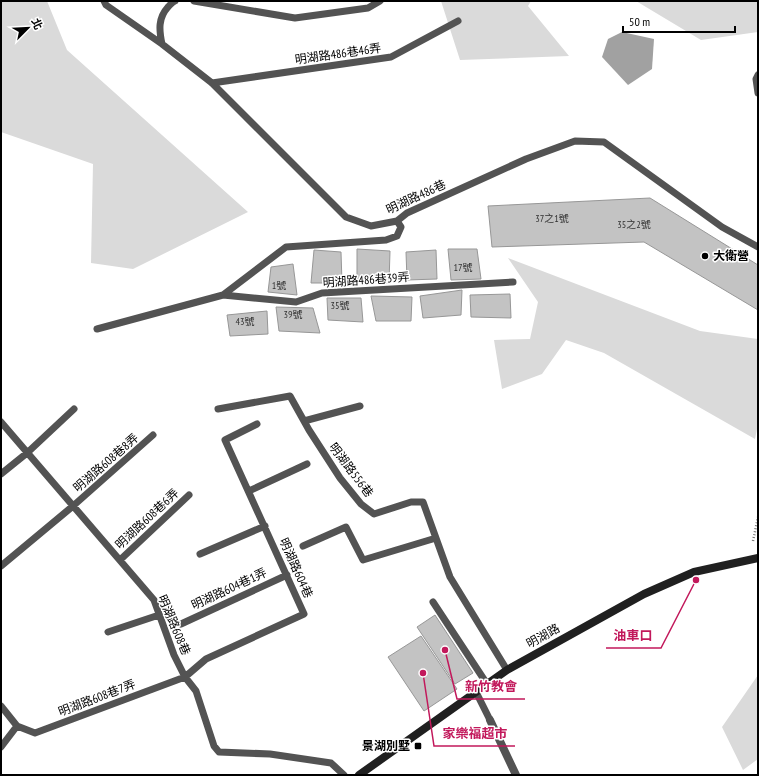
<svg xmlns="http://www.w3.org/2000/svg" width="759" height="776" font-family="'PT Sans Narrow','Noto Sans TC',sans-serif">
	<style>
		.green { fill: #dadada }
		.water { fill: #a1a1a1 }
		.building { fill: #c3c3c3; stroke: #979797 }
		.lines { fill: none; stroke-linecap: round; stroke-linejoin: round }
		.path { stroke: #757575; stroke-width: 2.5; stroke-dasharray: 1 2; stroke-linecap: butt }
		.lane { stroke: #535353; stroke-width: 7 }
		.street { stroke: #535353; stroke-width: 8 }
		.secondary { stroke: #202020; stroke-width: 8 }
		.poi-dot { fill: #000; stroke: #fff; stroke-width: 1.5 }
		.labels { text-anchor: middle; stroke-width: 3; stroke-linejoin: round; paint-order: stroke }
		.number-label { font-size: 10px; fill: #313131 }
		.street-label { font-size: 12px; fill: #000; stroke: #fff }
		.poi-label { font-size: 12px; font-weight: bold; fill: #000; stroke: #fff; text-anchor: start }
		.leader { fill: none; stroke: #c2185b; stroke-width: 1.5 }
		.callout-dot { fill: #c2185b; stroke: #fff; stroke-width: 1.5 }
		.callout-label { font-size: 13px; text-anchor: middle; font-weight: bold; fill: #c2185b; stroke: #fff; stroke-width: 3; stroke-linejoin: round; paint-order: stroke }
	</style>
	<rect width="100%" height="100%" fill="#fff"/>
	<path class="green" d="M1,1H47L67,50L248,212L133,269L91,263L93,164L1,132Z
		M441,1H531L528,6L569,56L460,60Z
		M636,1H758V32L701,40Z
		M508,258L700,331L758,339V424L755,439L604,353L566,340L542,374L502,389L494,340L530,339L538,302Z
		M758,675V759L743,770L722,727Z"/>
	<path class="water" d="M622,32L654,39L652,69L628,85L602,57L608,39Z"/>
	<path class="building" d="M650,198L758,265V310L644,242L492,247L488,206Z
		M357,249L390,251L389,283L357,282Z
		M448,249H477L481,279L451,280Z
		M314,250L341,252L342,283H311Z
		M436,250L437,279L407,280L406,252Z
		M293,264L297,295L268,292L271,267Z
		M462,290L461,315L423,318L420,296Z
		M510,294L511,318L471,317L470,295Z
		M371,296L412,297L411,321H376Z
		M327,298H361L363,322L328,320Z
		M276,307L313,308L320,333L279,331Z
		M267,311L268,334L230,336L227,315Z
		M435,615L473,673L455,684L417,627Z
		M421,636L457,689L424,711L388,657Z"/>
	<g class="lines">
		<path class="path" d="M753,541L758,517"/>
		<path class="lane" d="M104,1L106,5L162,44
			M175,1C172,2 171,4 168,7C158,18 159,30 162,44L212,83L346,217L371,226L397,221L407,213L526,159L575,141L604,142L722,227L758,247
			M194,1L295,18L368,8L380,1
			M758,75L756,79L758,93
			M212,83L391,57L458,21
			M223,295L296,302L322,293L513,282
			M97,329L223,295L286,247L386,240L397,236L401,227L397,221
			M218,409L290,396L309,430L340,478L361,504L374,514L411,502H423L450,577L507,670
			M304,421L360,406
			M1,422L154,600L174,655L185,677L196,691L214,746L219,752L270,754L331,763L344,775
			M1,474L27,453L74,409
			M249,491L307,464
			M303,546L346,527L363,560L436,538
			M200,554L265,526
			M120,560L189,495
			M1,566L73,506L153,435
			M433,602L487,684
			M181,624L287,575
			M108,632L159,615
			M476,692L490,720
			M1,706L17,726L1,747
			M17,726L35,733L185,677L206,659L304,614L225,440L257,424"/>
		<path class="street" d="M490,720L516,775"/>
		<path class="secondary" d="M359,775L507,670L644,594L694,572L758,558"/>
	</g>
	<g class="poi-dot">
		<circle cx="705" cy="256" r="4"/>
		<rect x="414" y="742" width="8" height="8" rx="2"/>
	</g>
	<g class="labels">
		<g class="number-label">
			<text x="552" y="222">37之1號</text>
			<text x="634" y="228">35之2號</text>
			<text x="463" y="271">17號</text>
			<text x="279" y="289">1號</text>
			<text x="340" y="309">35號</text>
			<text x="293" y="318">39號</text>
			<text x="245" y="325">43號</text>
		</g>
		<g class="street-label">
			<text transform="translate(338 54) rotate(-8)" y="4">明湖路486巷46弄</text>
			<text transform="translate(416 197) rotate(-25)" y="4">明湖路486巷</text>
			<text transform="translate(366 280) rotate(-4)" y="4">明湖路486巷39弄</text>
			<text transform="translate(106 463) rotate(-41)" y="4">明湖路608巷8弄</text>
			<text transform="translate(351 470) rotate(53)" y="4">明湖路556巷</text>
			<text transform="translate(147 519) rotate(-43)" y="4">明湖路608巷6弄</text>
			<text transform="translate(296 568) rotate(66)" y="4">明湖路604巷</text>
			<text transform="translate(229 589) rotate(-25)" y="4">明湖路604巷1弄</text>
			<text transform="translate(174 625) rotate(67)" y="4">明湖路608巷</text>
			<text transform="translate(543 636) rotate(-29)" y="4">明湖路</text>
			<text transform="translate(97 698) rotate(-21)" y="4">明湖路608巷7弄</text>
		</g>
		<g class="poi-label">
			<text x="713" y="260">大衛營</text>
			<text x="410" y="750" text-anchor="end">景湖別墅</text>
		</g>
	</g>
	<path class="leader" d="M696 580L661 648H606M445 650L457 699H525M423 673L434 746H515"/>
	<g class="callout-dot">
		<circle cx="696" cy="580" r="4"/>
		<circle cx="445" cy="650" r="4"/>
		<circle cx="423" cy="673" r="4"/>
	</g>
	<g class="callout-label">
		<text x="633" y="640">油車口</text>
		<text x="491" y="691">新竹教會</text>
		<text x="475" y="738">家樂福超市</text>
	</g>
	<rect width="759" height="776" fill="none" stroke="#000000" stroke-width="4"/>
	<g transform="translate(28 28) rotate(66)" stroke="#ffffff" stroke-width="3" paint-order="stroke">
	<path d="M0-3L7 15L0 10L-7 15Z" fill="#000000"/>
	<text y="-6" font-size="11" font-weight="bold" text-anchor="middle" fill="#000000">北</text>
	</g>
	<path d="M623 26v6h112v-6" fill="none" stroke="#000000" stroke-width="2"/>
	<text x="629" y="26" font-size="12" fill="#000000" stroke="#ffffff" stroke-width="3" paint-order="stroke">50 m</text>
</svg>
